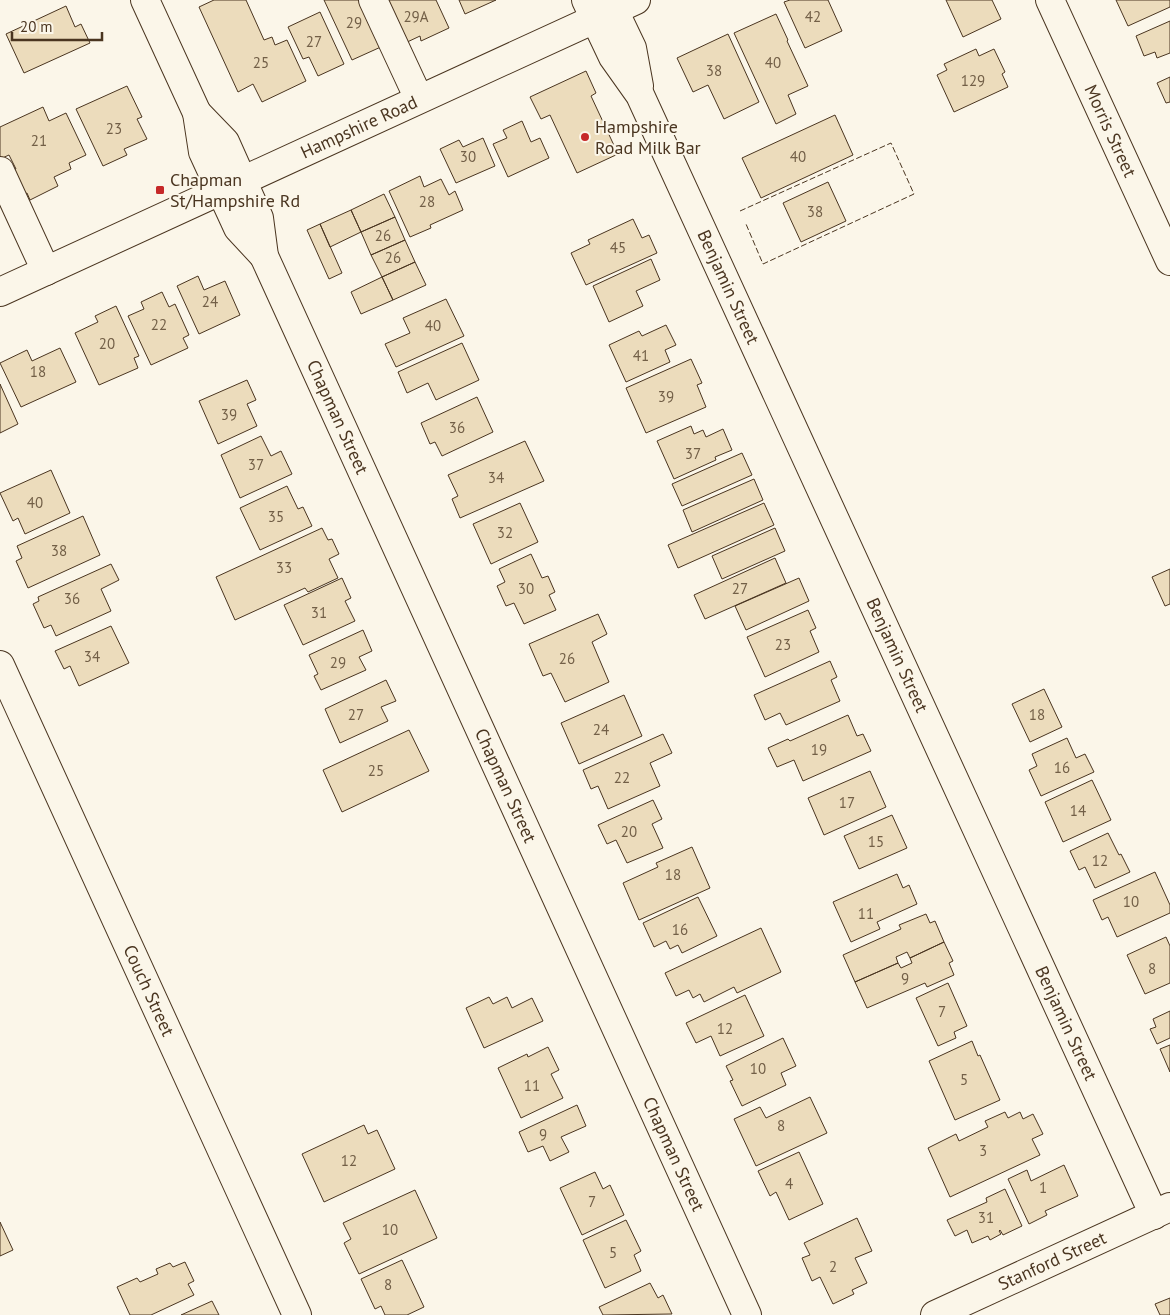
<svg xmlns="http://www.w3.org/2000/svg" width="1170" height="1315" font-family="'PT Sans',sans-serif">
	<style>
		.building { fill: #ecdcbc; stroke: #4a3520 }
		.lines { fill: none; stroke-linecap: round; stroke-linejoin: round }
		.minor-casing { stroke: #4a3520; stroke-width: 30 }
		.minor { stroke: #fbf6e9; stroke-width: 28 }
		.fence { stroke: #4a3520; stroke-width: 1; stroke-dasharray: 6 2.5; stroke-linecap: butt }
		.poi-dot { fill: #c62828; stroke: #fbf6e9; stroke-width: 2 }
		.labels { text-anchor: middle; stroke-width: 4; stroke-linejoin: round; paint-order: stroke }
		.number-label { font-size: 15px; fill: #725f47 }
		.street-label { font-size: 18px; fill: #4a3520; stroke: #fbf6e9 }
		.poi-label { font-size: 18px; fill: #4a3520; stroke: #fbf6e9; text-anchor: start }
	</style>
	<rect width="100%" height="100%" fill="#fbf6e9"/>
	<path class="building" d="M214,0H246L264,40L272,37L275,45L287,40L306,81L262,102L253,84L238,92L199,7Z
		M324,0H362L383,46L352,60Z
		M383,0H436L449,28L421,41L420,36L403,44Z
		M459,0H496L465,14Z
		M790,0H828L842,31L805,48L784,2Z
		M946,0H992L1001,19L963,37Z
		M1116,0H1170V7L1128,26Z
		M66,6L75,27L81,24L90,43L24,73L6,34Z
		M320,12L344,64L318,76L309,57L303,59L288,27Z
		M776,14L788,40L787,41L808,86L788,95L796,114L776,124L734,33Z
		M1170,21V53L1157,58L1155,52L1144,56L1136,36Z
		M728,34L759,102L724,119L708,85L693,92L677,58Z
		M976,49L979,56L994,49L1005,72L1002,74L1008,87L954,112L937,75L947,70L944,64Z
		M586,71L596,93L591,96L618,154L577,173L550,115L541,119L530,97Z
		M1170,77V102L1166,103L1157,83Z
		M127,86L142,117L137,119L147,139L124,149L127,155L103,166L76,109Z
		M43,107L49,121L66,113L86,155L69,163L71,169L54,177L58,186L30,200L27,193L17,198L6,173L16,169L9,155L0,159V127Z
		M835,115L853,155L761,198L742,158Z
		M522,121L531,142L540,138L549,158L508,177L493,144L507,138L503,130Z
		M483,138L495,166L456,183L440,149L459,140L463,147Z
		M420,176L424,187L441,179L449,195L455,191L463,210L430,225L431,228L410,237L389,191Z
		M828,182L846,221L801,242L783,203Z
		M384,194L395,217L361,232L351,210Z
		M351,210L361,232L330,247L320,224Z
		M395,217L405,240L371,255L361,232Z
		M633,219L642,238L649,235L657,253L586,285L571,253L590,244L588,240Z
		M320,224L342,273L329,279L307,230Z
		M405,240L415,262L382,277L371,255Z
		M651,259L660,280L636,291L643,306L609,322L593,286Z
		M415,262L426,285L393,300L382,277Z
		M198,276L204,290L225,281L240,315L199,334L177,286Z
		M382,277L393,300L361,314L351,292Z
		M162,292L169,307L175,304L189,335L183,338L188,348L151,365L128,316L144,309L141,302Z
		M446,299L464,336L396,367L385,344L410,333L403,318Z
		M116,306L139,356L134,358L138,368L99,385L75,333L98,322L95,316Z
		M666,325L676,345L665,350L670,362L626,382L609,345L639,331L642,336Z
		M462,343L479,380L436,400L428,383L407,393L398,372Z
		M60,348L76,382L21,407L0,363L27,350L32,361Z
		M691,359L702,383L697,385L706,407L646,433L626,388Z
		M247,380L256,400L247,404L257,426L218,444L199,401Z
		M0,384L18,424L0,433Z
		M477,397L493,432L442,456L435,442L430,444L421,423Z
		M691,426L694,434L703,430L706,437L723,429L732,450L715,457L716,460L674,479L657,441Z
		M261,436L271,456L281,451L292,474L240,498L221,455Z
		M525,441L544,481L460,518L452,499L458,496L448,475Z
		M742,453L752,475L682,506L672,484Z
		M51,470L70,513L25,534L18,518L13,521L0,493Z
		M754,479L763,500L692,532L683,510Z
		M287,486L298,509L303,507L312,526L260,550L240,508Z
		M520,503L538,542L491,564L473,524Z
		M764,503L774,525L678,568L668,545Z
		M83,516L100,555L28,588L16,561L22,558L17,546Z
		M322,528L328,540L332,539L339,554L329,559L338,578L308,592L305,588L235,620L216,577Z
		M775,528L785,551L722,579L712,556Z
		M531,554L542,578L548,576L555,592L549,595L556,610L524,624L514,603L506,606L497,586L505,582L499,569Z
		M775,558L786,583L705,619L694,595Z
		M111,564L119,580L101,589L111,611L56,636L51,625L44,628L33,604L39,601L38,597Z
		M1170,569V604L1165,606L1152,577Z
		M342,578L351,598L345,601L355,621L303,645L284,605Z
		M799,578L809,601L746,630L735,606Z
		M808,610L816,628L810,631L819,652L765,677L747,637Z
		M598,614L607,634L592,642L609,682L565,702L551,673L543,676L529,644Z
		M111,626L129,663L79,686L70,666L64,669L55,651Z
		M363,630L372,651L359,657L366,670L321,690L314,676L318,674L309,655Z
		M830,661L837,677L831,680L840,701L786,725L780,713L765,720L754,695Z
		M386,680L396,701L381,707L388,721L340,743L325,709Z
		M1044,689L1062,727L1030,742L1012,704Z
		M624,695L642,736L579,764L561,723Z
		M848,715L857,736L863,734L871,751L803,781L794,760L777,767L768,748L788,739L790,741Z
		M409,730L429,771L342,812L323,770Z
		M663,734L672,753L650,763L660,786L608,809L598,786L591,789L583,770Z
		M1067,738L1076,758L1085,754L1094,772L1041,796L1029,770L1037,766L1032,754Z
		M870,771L886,807L824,835L808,798Z
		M1092,780L1111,820L1063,842L1045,802Z
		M653,800L662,819L652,824L663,848L627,863L616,840L607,844L598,825Z
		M892,815L907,848L859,869L844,836Z
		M1108,833L1119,855L1121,854L1130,872L1095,888L1085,867L1079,870L1070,851Z
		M692,847L710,888L639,920L623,883L658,867L656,863Z
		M1155,872L1170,905V913L1117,937L1108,917L1102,920L1093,900Z
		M897,874L903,888L909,885L917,904L877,922L880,929L851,942L833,902Z
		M698,897L717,936L682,953L678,945L670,949L666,941L654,947L643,923Z
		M926,914L930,923L935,921L944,942L910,958L907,952L896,957L898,963L855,982L843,955L901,929L899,925Z
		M761,928L781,972L737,993L734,987L704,1002L700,994L693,998L689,990L676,996L665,973Z
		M1166,937L1170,946V983L1145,994L1127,955Z
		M944,942L953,961L949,963L954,975L927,987L925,983L867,1008L855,982L898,963L901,968L912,963L910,958Z
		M948,983L967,1026L954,1032L956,1038L938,1046L916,998Z
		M745,995L764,1036L720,1056L711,1036L696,1043L686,1023Z
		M489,997L493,1004L507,997L512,1008L532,998L543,1021L484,1048L466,1008Z
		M1170,1011V1038L1157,1044L1150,1029L1156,1027L1153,1019Z
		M783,1038L796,1066L781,1073L786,1085L742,1106L730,1081L733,1080L726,1066Z
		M972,1041L978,1056L980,1055L1000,1100L955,1120L929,1061Z
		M1170,1045V1072L1160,1049Z
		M548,1047L559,1070L551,1074L563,1098L521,1118L498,1068L527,1054L528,1057Z
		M810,1097L827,1133L756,1166L734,1119L760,1107L766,1118Z
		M577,1105L586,1126L561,1137L569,1152L550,1161L543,1146L528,1152L519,1132Z
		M1005,1112L1008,1118L1020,1112L1023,1119L1033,1114L1043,1134L1032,1139L1040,1155L950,1197L928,1148L956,1134L959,1141L988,1127L985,1121Z
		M364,1125L368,1134L377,1130L395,1169L324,1202L302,1154Z
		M799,1152L823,1204L789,1220L776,1192L770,1196L758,1171Z
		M1064,1165L1078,1196L1045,1211L1047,1215L1029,1224L1008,1179L1027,1170L1031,1181Z
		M595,1172L603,1189L610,1185L624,1215L582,1235L560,1188Z
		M1005,1189L1022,1226L1003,1235L1000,1230L999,1231L1001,1234L990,1240L988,1236L972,1243L967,1230L955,1236L947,1220L987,1202L986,1198Z
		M415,1190L437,1238L359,1274L344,1243L351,1239L343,1223Z
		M857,1218L872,1251L855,1258L867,1283L852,1290L854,1294L833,1304L820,1277L812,1281L802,1258L810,1255L804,1243Z
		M626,1220L641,1251L634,1255L641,1271L605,1288L583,1240Z
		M0,1222L13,1250L0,1256Z
		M402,1260L424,1307L407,1315H385L381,1306L375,1309L361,1279Z
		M185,1262L194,1281L188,1284L194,1295L151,1315H130L117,1287L137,1278L140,1282L158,1274L156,1269L170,1263L173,1267Z
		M650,1283L658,1298L663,1295L672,1314L603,1315L599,1307Z
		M1170,1298V1315H1160L1155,1304Z
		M212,1301L219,1315H181Z"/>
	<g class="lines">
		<defs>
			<g id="minor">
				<path d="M145,0L197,113L203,152L238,228L264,256"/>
				<path d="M373,0L419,99"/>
				<path id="s1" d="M586,0L613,57L640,95L1154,1215"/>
				<path d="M609,0L632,48L639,86"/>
				<path id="s2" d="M1050,0L1170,261"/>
				<path id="s3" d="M197,113L225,142L259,218L264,256L747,1315"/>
				<path d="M0,171L46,271"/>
				<path id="s4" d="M0,292L636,0"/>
				<path id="s5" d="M0,665L297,1315"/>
				<path id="s6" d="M935,1315L1170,1207"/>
			</g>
		</defs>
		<use href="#minor" class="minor-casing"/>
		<use href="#minor" class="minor"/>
		<path class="fence" d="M740,211L891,143L914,194L763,264L746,224"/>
	</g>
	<g class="poi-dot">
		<circle cx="585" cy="137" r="5"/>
		<rect x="155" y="185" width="10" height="10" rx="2.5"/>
	</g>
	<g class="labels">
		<g class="number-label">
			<text x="416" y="22">29A</text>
			<text x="813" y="22">42</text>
			<text x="354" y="28">29</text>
			<text x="314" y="47">27</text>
			<text x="261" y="68">25</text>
			<text x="773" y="68">40</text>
			<text x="714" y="76">38</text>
			<text x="973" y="86">129</text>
			<text x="114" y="134">23</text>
			<text x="39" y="146">21</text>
			<text x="468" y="162">30</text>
			<text x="798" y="162">40</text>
			<text x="427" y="207">28</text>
			<text x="815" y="217">38</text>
			<text x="383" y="241">26</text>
			<text x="618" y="253">45</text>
			<text x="393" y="263">26</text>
			<text x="210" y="307">24</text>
			<text x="159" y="330">22</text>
			<text x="433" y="331">40</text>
			<text x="107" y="349">20</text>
			<text x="641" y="361">41</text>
			<text x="38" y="377">18</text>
			<text x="666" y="402">39</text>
			<text x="229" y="420">39</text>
			<text x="457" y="433">36</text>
			<text x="693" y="459">37</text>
			<text x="256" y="470">37</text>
			<text x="496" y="483">34</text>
			<text x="35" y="508">40</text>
			<text x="276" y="522">35</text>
			<text x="505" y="538">32</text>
			<text x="59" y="556">38</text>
			<text x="284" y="573">33</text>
			<text x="526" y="594">30</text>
			<text x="740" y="594">27</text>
			<text x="72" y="604">36</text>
			<text x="319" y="618">31</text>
			<text x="783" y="650">23</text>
			<text x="92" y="662">34</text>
			<text x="567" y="664">26</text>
			<text x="338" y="668">29</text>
			<text x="356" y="720">27</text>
			<text x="1037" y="720">18</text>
			<text x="601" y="735">24</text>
			<text x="819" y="755">19</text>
			<text x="1062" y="773">16</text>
			<text x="376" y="776">25</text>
			<text x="622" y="783">22</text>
			<text x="847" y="808">17</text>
			<text x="1078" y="816">14</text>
			<text x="629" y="837">20</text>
			<text x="876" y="847">15</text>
			<text x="1100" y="866">12</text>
			<text x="673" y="880">18</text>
			<text x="1131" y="907">10</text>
			<text x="866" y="919">11</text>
			<text x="680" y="935">16</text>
			<text x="1152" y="974">8</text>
			<text x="905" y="984">9</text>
			<text x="942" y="1017">7</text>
			<text x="725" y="1034">12</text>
			<text x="758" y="1074">10</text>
			<text x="964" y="1085">5</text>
			<text x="532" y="1091">11</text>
			<text x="781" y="1131">8</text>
			<text x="543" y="1140">9</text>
			<text x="983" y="1156">3</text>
			<text x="349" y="1166">12</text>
			<text x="789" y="1189">4</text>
			<text x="1043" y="1193">1</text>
			<text x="592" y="1207">7</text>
			<text x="986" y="1223">31</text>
			<text x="390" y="1235">10</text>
			<text x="613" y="1258">5</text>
			<text x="833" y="1272">2</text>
			<text x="388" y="1290">8</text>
		</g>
		<g class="street-label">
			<text dy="6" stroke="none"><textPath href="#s4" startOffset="395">Hampshire Road</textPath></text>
			<text dy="6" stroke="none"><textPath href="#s2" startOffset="144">Morris Street</textPath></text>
			<text dy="6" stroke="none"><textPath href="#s1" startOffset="321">Benjamin Street</textPath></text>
			<text dy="6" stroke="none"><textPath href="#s3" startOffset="339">Chapman Street</textPath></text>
			<text dy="6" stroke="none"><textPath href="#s1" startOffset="726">Benjamin Street</textPath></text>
			<text dy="6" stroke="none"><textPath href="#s3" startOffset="744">Chapman Street</textPath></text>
			<text dy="6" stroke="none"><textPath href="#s5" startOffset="358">Couch Street</textPath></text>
			<text dy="6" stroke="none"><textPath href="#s1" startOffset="1131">Benjamin Street</textPath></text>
			<text dy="6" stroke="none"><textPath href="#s3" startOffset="1149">Chapman Street</textPath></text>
			<text dy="6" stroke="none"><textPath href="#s6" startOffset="129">Stanford Street</textPath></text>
		</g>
		<g class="poi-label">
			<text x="595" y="133">Hampshire<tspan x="595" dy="21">Road Milk Bar</tspan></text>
			<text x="170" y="186">Chapman<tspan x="170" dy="21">St/Hampshire Rd</tspan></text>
		</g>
	</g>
	<path d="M12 32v8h90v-8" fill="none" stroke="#4a3520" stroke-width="2.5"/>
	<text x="20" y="32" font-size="15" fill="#4a3520" stroke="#fbf6e9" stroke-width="4" paint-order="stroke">20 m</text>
</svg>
